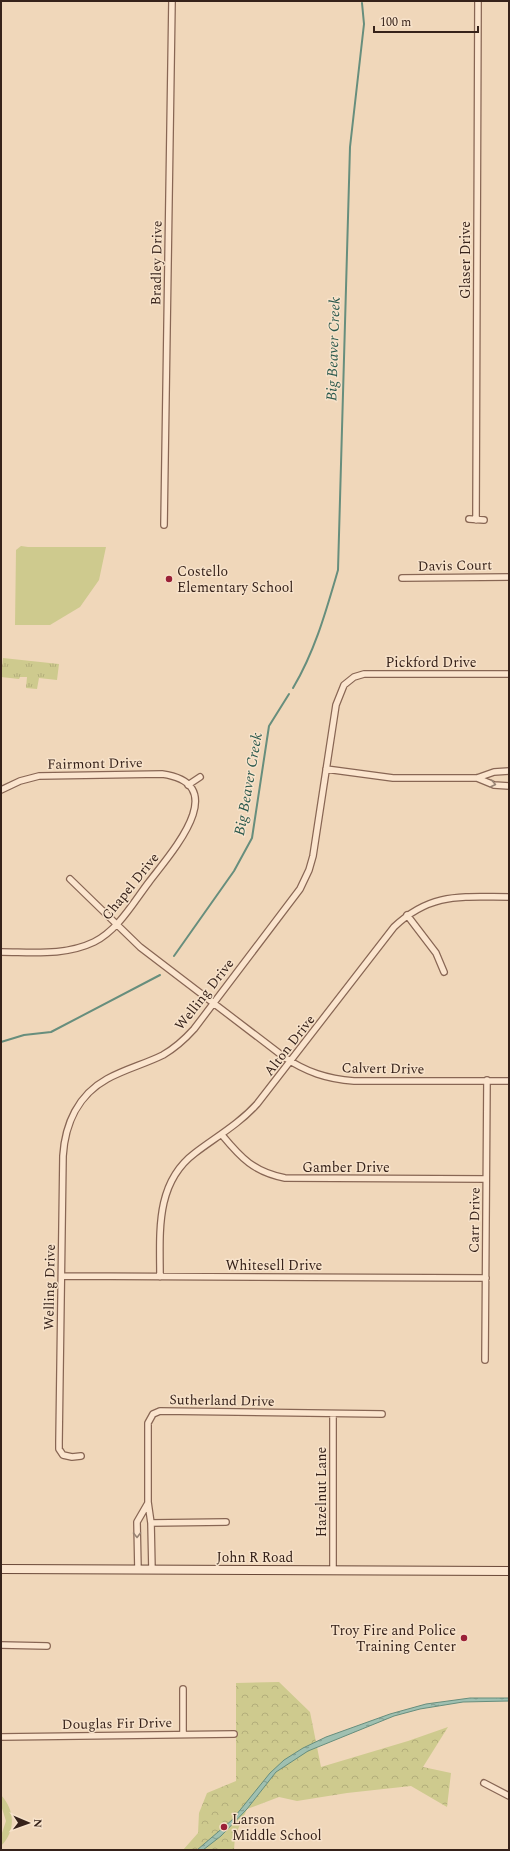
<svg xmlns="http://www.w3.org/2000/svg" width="510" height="1851" font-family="Spectral,serif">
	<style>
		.forest { fill: url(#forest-crowns) }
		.park { fill: url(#park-tufts) }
		.pitch { fill: #ceca8e }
		.water { fill: url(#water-ripples); stroke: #678e7d }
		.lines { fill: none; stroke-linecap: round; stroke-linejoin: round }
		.stream { stroke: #678e7d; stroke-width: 2 }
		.minor-casing { stroke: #886654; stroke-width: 8 }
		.secondary-casing { stroke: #694737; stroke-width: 10 }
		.minor { stroke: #fbe5ce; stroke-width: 5.5 }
		.secondary { stroke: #fbe5ce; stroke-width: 8 }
		.oneway { stroke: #988474 }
		.poi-dot { fill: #9a2037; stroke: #f7e2ca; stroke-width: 1.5 }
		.labels { text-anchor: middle; stroke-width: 3; stroke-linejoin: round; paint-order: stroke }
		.street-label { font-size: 14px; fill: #36221a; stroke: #f7e2ca }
		.poi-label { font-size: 14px; fill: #36221a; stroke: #f7e2ca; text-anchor: start }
		.water-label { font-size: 15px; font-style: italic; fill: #28574b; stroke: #f7e2ca }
	</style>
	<defs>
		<pattern id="forest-crowns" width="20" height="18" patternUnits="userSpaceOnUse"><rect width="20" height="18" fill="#ceca8e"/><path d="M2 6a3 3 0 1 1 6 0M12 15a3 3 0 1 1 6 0" fill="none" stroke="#b2ad7a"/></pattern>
		<pattern id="park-tufts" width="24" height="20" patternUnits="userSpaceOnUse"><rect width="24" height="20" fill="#ceca8e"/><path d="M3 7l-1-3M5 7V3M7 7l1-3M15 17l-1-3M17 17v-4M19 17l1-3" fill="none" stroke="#b2ad7a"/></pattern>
		<pattern id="water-ripples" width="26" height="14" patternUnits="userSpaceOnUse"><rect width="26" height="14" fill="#9fc0b1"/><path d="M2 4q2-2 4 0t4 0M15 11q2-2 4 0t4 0" fill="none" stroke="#829c8f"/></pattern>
	</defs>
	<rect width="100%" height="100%" fill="#f0d7ba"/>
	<path class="forest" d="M279,1682L310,1712L321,1767L408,1741L448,1727L423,1767L451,1773L447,1807L411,1786L347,1793L297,1801L279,1797L247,1809L235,1836L234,1850H183L198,1833L199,1813L207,1793L236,1781V1683Z"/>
	<path class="park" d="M3,658L59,664L57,680L39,678L37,689L26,688L27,677H20L19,679L1,677Z"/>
	<path class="pitch" d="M21,546L28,547H106L99,580L80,607L50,625H15L16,550Z
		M1,1795C15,1810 16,1831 1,1846V1836L6,1821L1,1805Z"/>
	<path class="water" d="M470,1698H509V1701L463,1702L420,1709L394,1716L308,1751L276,1772L247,1809L221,1836L203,1850H197L232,1820L270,1773L284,1760L303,1748L326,1737L390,1714L426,1704Z"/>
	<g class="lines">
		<path class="stream" d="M293,688C315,651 326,611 338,570L350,147L364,24L362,3
			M174,956L234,871L252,838L269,726L289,694
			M1,1042L24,1035L51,1032L160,975"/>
		<defs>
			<path id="minor" d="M469,519L484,520
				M476,520L478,1
				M164,525L172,1
				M402,578L509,577
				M326,769L393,778H477L494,772L509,771
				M477,778L494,785L509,786
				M188,785L200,777
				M1,790L20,781L39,776L162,774C234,784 170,854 149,882C133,903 118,930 94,942C65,956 32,952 1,952
				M70,879L140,947L284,1057C306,1072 327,1079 354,1081H509
				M407,915L436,953L444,972
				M222,1135C241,1158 254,1172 285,1178L486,1179
				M62,1276L486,1278
				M160,1277C160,1232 155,1183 195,1153C216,1137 239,1124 257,1104L394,927C431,892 461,897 509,897
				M485,1360L487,1080
				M81,1456L72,1457L63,1455L59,1449V1442L63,1156C65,1124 78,1095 107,1079C125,1069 145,1064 163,1055C175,1048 185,1039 194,1029L300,889L309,870L313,856L336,705L344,685L354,677L364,674H509
				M151,1523L226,1522
				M138,1570L137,1522L148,1503
				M152,1570L151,1523L148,1502V1423L153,1414L160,1411L382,1414
				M333,1570V1414
				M1,1645L47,1646
				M183,1734V1689
				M1,1737L234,1734
				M484,1783L509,1796"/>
			<path id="secondary" d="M1,1569L509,1571"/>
		</defs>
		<use href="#minor" class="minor-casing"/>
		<use href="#secondary" class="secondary-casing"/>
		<use href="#minor" class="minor"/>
		<use href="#secondary" class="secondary"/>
	</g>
	<defs><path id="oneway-chevron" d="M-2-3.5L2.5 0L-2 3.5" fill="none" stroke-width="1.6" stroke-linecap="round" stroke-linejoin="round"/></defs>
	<g class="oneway">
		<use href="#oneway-chevron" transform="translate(493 784) rotate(12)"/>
		<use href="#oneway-chevron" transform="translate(137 1535) rotate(89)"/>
	</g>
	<g class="poi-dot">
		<circle cx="169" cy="579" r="4"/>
		<circle cx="464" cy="1638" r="4"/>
		<circle cx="224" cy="1827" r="4"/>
	</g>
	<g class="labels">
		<g class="street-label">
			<text transform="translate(465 260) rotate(-90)" y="5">Glaser Drive</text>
			<text transform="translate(156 263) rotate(-89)" y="5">Bradley Drive</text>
			<text transform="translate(455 565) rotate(-1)" y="5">Davis Court</text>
			<text x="431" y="667">Pickford Drive</text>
			<text transform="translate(95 763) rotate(-1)" y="5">Fairmont Drive</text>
			<text transform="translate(130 886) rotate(-51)" y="5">Chapel Drive</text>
			<text transform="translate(204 994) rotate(-52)" y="5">Welling Drive</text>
			<text transform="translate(289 1045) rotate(-52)" y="5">Alton Drive</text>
			<text transform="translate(383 1068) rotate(1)" y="5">Calvert Drive</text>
			<text x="346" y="1172">Gamber Drive</text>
			<text transform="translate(474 1220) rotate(-89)" y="5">Carr Drive</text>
			<text x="274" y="1270">Whitesell Drive</text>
			<text transform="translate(49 1287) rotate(-89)" y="5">Welling Drive</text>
			<text transform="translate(222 1400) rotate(1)" y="5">Sutherland Drive</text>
			<text transform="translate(321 1492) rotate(-90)" y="5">Hazelnut Lane</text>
			<text x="255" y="1562">John R Road</text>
			<text transform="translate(117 1723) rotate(-1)" y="5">Douglas Fir Drive</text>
		</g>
		<g class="poi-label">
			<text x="177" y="576">Costello<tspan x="177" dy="16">Elementary School</tspan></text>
			<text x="456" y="1635" text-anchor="end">Troy Fire and Police<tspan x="456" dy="16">Training Center</tspan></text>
			<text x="232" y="1824">Larson<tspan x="232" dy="16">Middle School</tspan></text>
		</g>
		<g class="water-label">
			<text transform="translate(333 349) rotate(-88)" y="5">Big Beaver Creek</text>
			<text transform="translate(248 784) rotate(-80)" y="5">Big Beaver Creek</text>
		</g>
	</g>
	<rect width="510" height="1851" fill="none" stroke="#36221a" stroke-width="4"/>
	<g transform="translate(28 1823) rotate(92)" stroke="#f7e2ca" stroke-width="3" paint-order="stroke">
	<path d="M0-3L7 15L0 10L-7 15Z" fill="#36221a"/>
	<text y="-6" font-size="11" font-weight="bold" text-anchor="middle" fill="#36221a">N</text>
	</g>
	<path d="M374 26v6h104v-6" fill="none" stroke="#36221a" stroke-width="2"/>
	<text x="380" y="26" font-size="12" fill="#36221a" stroke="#f7e2ca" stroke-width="3" paint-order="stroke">100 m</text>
</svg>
